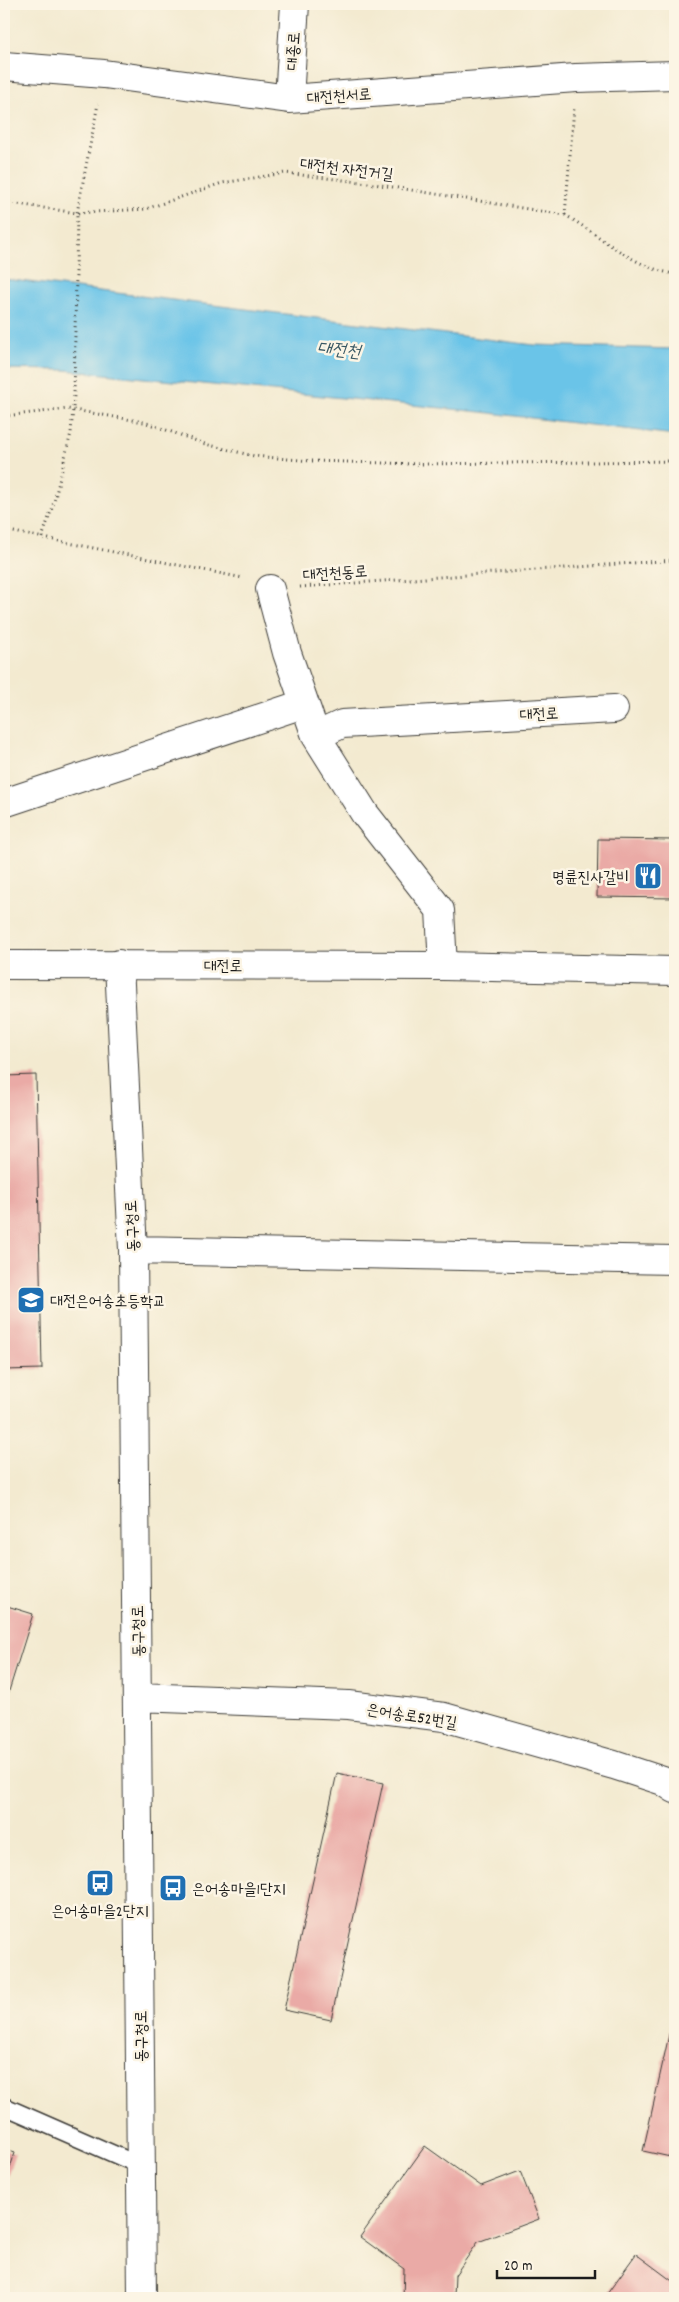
<svg xmlns="http://www.w3.org/2000/svg" width="679" height="2302" font-family="Dekko,'Poor Story',sans-serif">
	<style>
		.water { fill: #6ac4e8; stroke: #437082 }
		.building { fill: #eaaaa6 }
		.lines { fill: none; stroke-linecap: round; stroke-linejoin: round }
		.lane-casing { stroke: #3c3b37; stroke-width: 19 }
		.street-casing { stroke: #3c3b37; stroke-width: 30 }
		.primary-casing { stroke: #3c3b37; stroke-width: 30 }
		.path { stroke: #3c3b37; stroke-width: 3; stroke-dasharray: 1 4; stroke-linecap: butt }
		.lane { stroke: #fff; stroke-width: 16 }
		.street { stroke: #fff; stroke-width: 28 }
		.primary { stroke: #fff; stroke-width: 28 }
		.labels { text-anchor: middle; stroke-width: 5; stroke-linejoin: round; paint-order: stroke }
		.street-label { font-size: 16px; fill: #1c1c1c; stroke: #fcf5e5 }
		.poi-label { font-size: 16px; fill: #1c1c1c; stroke: #fcf5e5; text-anchor: start }
		.water-label { font-size: 18px; font-style: italic; fill: #375763; stroke: #fcf5e5 }
	</style>
	<rect width="100%" height="100%" fill="#fcf5e5"/>
	<filter id="ink" filterUnits="userSpaceOnUse"><feTurbulence type="fractalNoise" baseFrequency=".02" numOctaves="2"/><feDisplacementMap in="SourceGraphic" scale="10" xChannelSelector="R" yChannelSelector="G"/><feConvolveMatrix kernelMatrix="1 2 1 2 8 2 1 2 1" color-interpolation-filters="sRGB"/></filter>
	<filter id="wash" filterUnits="userSpaceOnUse"><feTurbulence type="fractalNoise" baseFrequency=".0096" numOctaves="4" result="noise"/><feDisplacementMap in="SourceGraphic" scale="20" xChannelSelector="R" yChannelSelector="G"/><feGaussianBlur stdDeviation="1.12" result="paint"/><feColorMatrix in="noise" values="0 0 0 0 0 0 0 0 0 0 0 0 0 0 0 0 0 1.4 0 .05"/><feComposite in="paint" operator="in"/></filter>
	<g filter="url(#wash)">
		<rect width="100%" height="100%" fill="#f3ead0"/>
		<path class="water" d="M4,279L534,345L675,349V435L481,412L64,370L4,369Z"/>
		<g id="blocks">
			<path class="building" d="M598,839L675,840V898L597,897Z
				M36,1075L42,1369L4,1370V1076Z
				M4,1605L33,1614L4,1707Z
				M337,1773L383,1783L331,2020L284,2010Z
				M675,2008V2158L643,2151Z
				M425,2146L481,2186L520,2171L539,2219L478,2242L455,2275L454,2298H403L404,2269L360,2237Z
				M4,2149L15,2153L4,2185Z
				M636,2254L675,2283V2298H604Z"/>
		</g>
	</g>
	<g filter="url(#ink)">
		<use href="#blocks" fill-opacity="0" stroke="#3c3b37" stroke-width="1"/>
		<g class="lines">
			<defs>
				<path id="lane" d="M4,2106L141,2166"/>
				<path id="street" d="M4,66L104,74L289,99L576,78L675,75
					M289,99L295,4
					M270,589L287,653L316,736L365,814L440,910L443,966
					M316,736L342,724L614,709
					M4,803L303,704
					M119,964L133,1250L142,2298
					M133,1250L675,1260
					M138,1697L349,1705L444,1717L614,1765L663,1781L675,1789"/>
				<path id="primary" d="M4,965L443,966L675,971"/>
			</defs>
			<use href="#lane" class="lane-casing"/>
			<use href="#street" class="street-casing"/>
			<use href="#primary" class="primary-casing"/>
			<path class="path" d="M4,202L77,213L146,209L222,183L285,173L368,183L565,215C602,236 633,268 675,274
				M565,215L574,108
				M4,416L68,409L144,422L205,444L254,456L311,461L420,464L675,461
				M4,530L243,578
				M42,538L54,502L71,433L74,396L77,213L98,104
				M300,587L675,560"/>
			<use href="#lane" class="lane"/>
			<use href="#street" class="street"/>
			<use href="#primary" class="primary"/>
		</g>
	</g>
	<defs>
		<symbol id="restaurant-square" viewBox="-11 -11 22 22"><rect x="-9" y="-9" width="18" height="18" rx="4" fill="#1f6fb2" stroke="#fcf5e5"/><path d="M-5-6h1v4h1v-4h1v4h1v-4h1v5L-1.5 .5V6h-2V.5L-5-1ZM5-6V6H3V1.5H1.5Q1.5-4 5-6Z" fill="#fff"/></symbol>
		<symbol id="school-square" viewBox="-11 -11 22 22"><rect x="-9" y="-9" width="18" height="18" rx="4" fill="#1f6fb2" stroke="#fcf5e5"/><path d="M0-5L7-2L0 1L-7-2ZM-4 1L0 2.5L4 1V4Q0 6-4 4Z" fill="#fff"/></symbol>
		<symbol id="bus-square" viewBox="-11 -11 22 22"><rect x="-9" y="-9" width="18" height="18" rx="4" fill="#1f6fb2" stroke="#fcf5e5"/><path d="M-5-6H5V4H4V6H2V4H-2V6H-4V4H-5ZM-3.5-4V0h7V-4ZM-3.5 1.2v1.5H-2V1.2ZM2 1.2v1.5H3.5V1.2Z" fill="#fff"/></symbol>
	</defs>
	<g fill-rule="evenodd">
		<use href="#restaurant-square" x="632" y="860" width="32" height="32"/>
		<use href="#school-square" x="15" y="1284" width="32" height="32"/>
		<use href="#bus-square" x="84" y="1867" width="32" height="32"/>
		<use href="#bus-square" x="157" y="1872" width="32" height="32"/>
	</g>
	<g class="labels">
		<g class="street-label">
			<text transform="translate(292 51) rotate(-86)" y="6">대종로</text>
			<text transform="translate(339 95) rotate(-4)" y="6">대전천서로</text>
			<text transform="translate(347 168) rotate(7)" y="6">대전천 자전거길</text>
			<text transform="translate(335 572) rotate(-4)" y="6">대전천동로</text>
			<text transform="translate(539 713) rotate(-3)" y="6">대전로</text>
			<text x="223" y="971">대전로</text>
			<text transform="translate(131 1226) rotate(-93)" y="6">동구청로</text>
			<text transform="translate(137 1631) rotate(-91)" y="6">동구청로</text>
			<text transform="translate(412 1715) rotate(9)" y="6">은어송로52번길</text>
			<text transform="translate(140 2036) rotate(-90)" y="6">동구청로</text>
		</g>
		<g class="poi-label">
			<text x="629" y="882" text-anchor="end">명륜진사갈비</text>
			<text x="50" y="1306">대전은어송초등학교</text>
			<text x="192" y="1894">은어송마을1단지</text>
			<text x="100" y="1916" text-anchor="middle">은어송마을2단지</text>
		</g>
		<g class="water-label">
			<text transform="translate(339 349) rotate(6)" y="6">대전천</text>
		</g>
	</g>
	<rect width="679" height="2302" fill="none" stroke="#fcf5e5" stroke-width="20"/>
	<path d="M497 2270v8h98v-8" fill="none" stroke="#1c1c1c" stroke-width="2.5"/>
	<text x="504" y="2270" font-size="15" fill="#1c1c1c" stroke="#fcf5e5" stroke-width="4" paint-order="stroke">20 m</text>
</svg>
